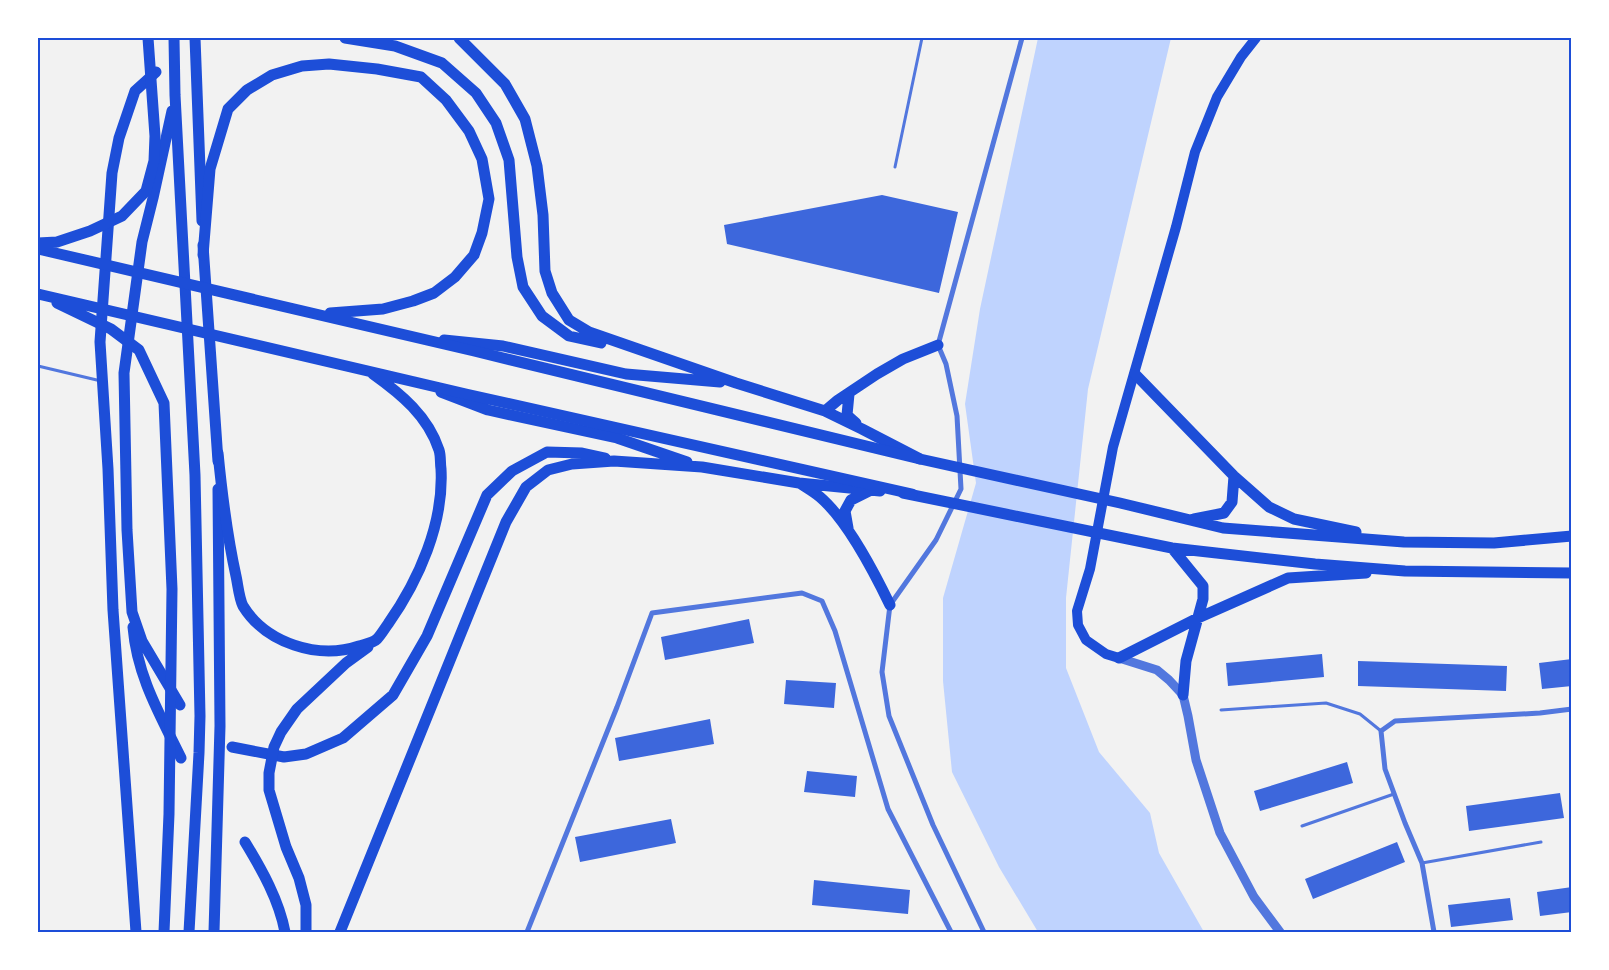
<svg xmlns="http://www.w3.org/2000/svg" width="1609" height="970" font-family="'PT Serif',serif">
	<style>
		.water { fill: #bfd3fe }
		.building { fill: #3d67dc }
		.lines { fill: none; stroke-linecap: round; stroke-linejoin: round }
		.service { stroke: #5277de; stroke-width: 3 }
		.minor { stroke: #5277de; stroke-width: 5 }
		.tertiary { stroke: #5277de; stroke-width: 9 }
		.secondary { stroke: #1d4ed8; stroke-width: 10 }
		.primary { stroke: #1d4ed8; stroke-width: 11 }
		.trunk { stroke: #1d4ed8; stroke-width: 11 }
		.neatline { fill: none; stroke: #1d4ed8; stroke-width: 2 }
	</style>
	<rect width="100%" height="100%" fill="#f2f2f2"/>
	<path class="water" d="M1038,38H1171L1088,389L1066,598V668L1099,752L1150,813L1159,853L1204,932H1038L999,867L952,772L943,681V598L976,483L965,404L980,309Z"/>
	<path class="building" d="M882,195L958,212L939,293L727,244L724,225Z
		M749,619L754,643L665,660L661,637Z
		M1322,654L1324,677L1228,686L1226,663Z
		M1572,659V686L1542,689L1539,663Z
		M1358,661L1507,666L1506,691L1358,686Z
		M786,680L836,683L834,708L784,704Z
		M710,719L714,744L619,761L615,738Z
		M1347,762L1353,783L1260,811L1254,791Z
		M807,771L857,776L855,797L804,792Z
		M1560,793L1564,818L1469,831L1466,806Z
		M671,819L676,843L580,862L575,837Z
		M1397,842L1405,862L1313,899L1305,879Z
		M814,880L910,890L908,914L812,905Z
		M1572,887V912L1540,916L1537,892Z
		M1510,898L1513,920L1451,927L1448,905Z"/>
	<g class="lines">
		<path class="service" d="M895,167L922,38
			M38,366L101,381
			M1221,710L1326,703L1360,714L1381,731
			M1302,826L1394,794
			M1422,863L1541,842"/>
		<path class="minor" d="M527,932L617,707L652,613L802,593L822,601L835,631L888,809L951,932
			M984,932L933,825L889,716L882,672L890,605L936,540L961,489L957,416L946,364L938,345L1022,38
			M1434,932L1422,863L1405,823L1385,769L1381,731L1395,721L1540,713L1572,709"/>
		<path class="tertiary" d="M1119,658L1157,670L1169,680L1183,695L1188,716L1196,760L1220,833L1254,897L1280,932"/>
		<path class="secondary" d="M1119,658L1106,654L1086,640L1078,625L1077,611L1090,569L1113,447L1176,227L1195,152L1217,97L1241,57L1256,38"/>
		<path class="primary" d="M174,38L175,95L195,475L200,716L199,753L189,932
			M195,38L202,221
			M345,38L395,46L442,63L476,93L496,123L509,160L517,257L523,287L542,316L569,336L601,343
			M459,38L505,84L525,119L537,166L543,215L545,271L552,293L569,320L589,332L736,383L825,411L862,429L920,459L1120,503L1223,528L1404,542L1494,543L1572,536
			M172,111L153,198L142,242L124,373L127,530L132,612L142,641L180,705
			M203,245L218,461
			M444,340L503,346L626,374L720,382
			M1135,374L1234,476L1269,507L1294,519L1356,532
			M441,392L488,410L617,438L687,462
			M849,394L847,415L856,423
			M825,411L838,400L877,374L903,359L938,345
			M801,484C807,488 814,492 820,497C847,520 875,574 890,605
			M903,493L1172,548L1315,564L1405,571L1572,573
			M1194,519L1224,513L1232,502L1234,476
			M848,528L845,511L851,500L871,490
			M1172,548L1203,586V599L1186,661L1183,695
			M133,627C137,676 160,715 181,758
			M1119,658L1198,618L1288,578L1366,573
			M232,747L284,757L306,754L343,738L393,695L427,636L487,495L512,471L547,452L582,453L605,458
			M245,842C262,870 279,900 285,932
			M136,932L113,610L108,469L100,342L112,173L119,138L135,91L156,72
			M214,932L220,726L218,489
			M340,932L506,522L526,487L548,470L572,464L614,461L702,467L799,483L880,491"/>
		<path class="trunk" d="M38,243L57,242L90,231L122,216L146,191L154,161L155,136L148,38
			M38,249L474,351L920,459
			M203,255L210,169L228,109L247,90L272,75L302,66L329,64L377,69L421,77L446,100L469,131L482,159L489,199L482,233L474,255L455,277L434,293L413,301L383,309L330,313
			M38,294L466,394L912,494
			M57,303L111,329L139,350L164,403L172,589L169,814L164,932
			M218,453C222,494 227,535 236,576C238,585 239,598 243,606C266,643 318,660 359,646C365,644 373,643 377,639C381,635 385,628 388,624C419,580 444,523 441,469C440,463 441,456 439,450C428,416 401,394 373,374
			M306,932V905L299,878L286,847L269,790V773L274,747L281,732L297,709L346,663L368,647"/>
	</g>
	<rect width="1609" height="970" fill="none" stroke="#ffffff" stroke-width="78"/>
	<rect x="39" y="39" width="1531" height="892" class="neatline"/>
</svg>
